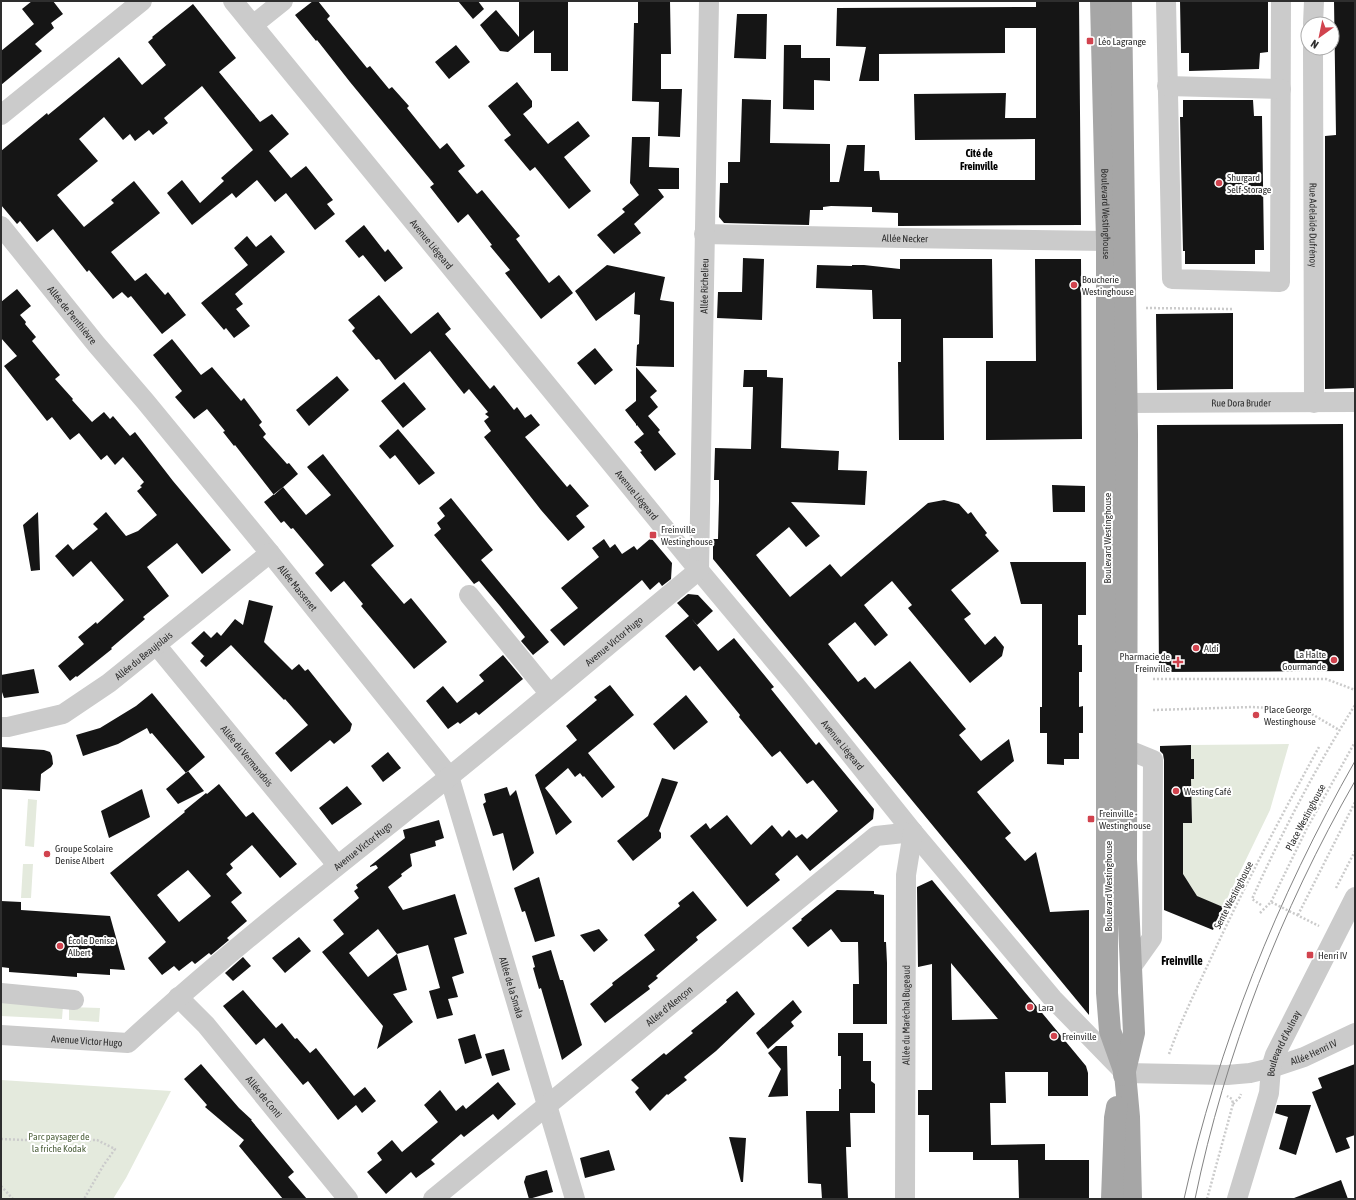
<svg xmlns="http://www.w3.org/2000/svg" width="1356" height="1200" font-family="'Asap Condensed',sans-serif">
	<style>
		.green { fill: #e4eadd }
		.building { fill: #151515; fill-rule: evenodd }
		.lines { fill: none; stroke-linecap: round; stroke-linejoin: round }
		.path { stroke: #cbcbcb; stroke-width: 2.5; stroke-dasharray: 2 2; stroke-linecap: butt }
		.minor { stroke: #cbcbcb; stroke-width: 20 }
		.major { stroke: #a6a6a6; stroke-width: 22 }
		.tram { stroke: #838383; stroke-width: 1 }
		.poi-dot { fill: #d1434e; stroke: #fff; stroke-width: 1.5 }
		.labels { text-anchor: middle; stroke-width: 4; stroke-linejoin: round; paint-order: stroke }
		.poi-label { font-size: 10px; fill: #2e2e2e; stroke: #fff; text-anchor: start }
		.street-label { font-size: 10px; fill: #2e2e2e; stroke: #fff }
		.park-label { font-size: 10px; fill: #516440; stroke: #fff }
		.neighbourhood-label { font-size: 11px; font-weight: bold; fill: #000; stroke: #fff }
		.quarter-label { font-size: 12px; font-weight: bold; fill: #000; stroke: #fff }
	</style>
	<rect width="100%" height="100%" fill="#fff"/>
	<path class="green" d="M1289,744L1270,810L1223,907L1190,894L1194,891L1187,881L1183,883V823L1192,822L1191,779H1194V759H1191V745Z
		M28,799L37,800L34,847L25,846Z
		M23,864H33L31,898H21Z
		M1,1002L63,1006L62,1019L1,1016Z
		M69,1007L100,1008L99,1022L69,1020Z
		M1,1080L171,1091L126,1178L113,1199H1Z"/>
	<path class="building" d="M32,1H53L63,14L51,23L54,28L35,44L42,51L1,85V51L34,24L22,9Z
		M313,1H318L330,16L327,19L367,68L370,66L389,89L392,87L409,106L407,108L440,149L447,143L465,166L458,171L477,194L482,190L520,236L516,239L549,283L559,275L573,293L541,319L505,273L510,270L490,246L492,245L468,214L458,223L430,187L434,184L350,82L317,40L316,41L295,15Z
		M458,1H478L484,9L473,19Z
		M519,1H568V71H551V53H534V30L508,52L500,51L480,25L496,10L519,37Z
		M638,1H670L671,54H661V89H682L680,137L658,136L659,102L632,101L634,23H638Z
		M1036,1H1079L1081,225L898,226V213L872,212V207L831,206L823,207V210H810L809,225L724,223L719,217L720,183H728V162H740L742,99L771,100L770,143L830,144V182H839L847,145H865L864,171H879L880,180H1035V139L915,140L914,94L1006,93L1005,118H1036V28H1005V53L879,54V81H859L866,47L836,46L837,8L1036,7Z
		M1180,1H1268V52L1260,53L1259,69L1189,71V53H1181Z
		M1334,1H1355V388L1325,389V136L1336,135Z
		M193,4L236,58L219,72L260,122L272,114L289,134L269,151L291,178L306,166L333,200L327,204L335,214L315,230L286,193L275,202L257,180L236,198L232,193L192,225L167,193L182,180L200,203L224,181L221,178L253,150L202,86L164,118L168,123L153,135L149,130L135,141L130,134L123,140L104,117L79,139L98,161L57,195L84,227L114,203L111,200L134,181L160,213L111,252L135,281L146,273L165,295L168,292L186,315L162,334L131,296L128,298L122,292L113,299L89,270L87,272L53,229L37,242L20,221L17,224L1,205V151L47,113L48,115L119,57L142,85L166,65L148,42L153,38L152,37Z
		M737,14H767L766,59L734,58Z
		M456,45L470,62L449,79L435,62Z
		M784,45H801V58H830V81L814,80V110L783,109Z
		M517,82L532,101V107L523,114L548,144L578,121L590,136L564,157L591,191L569,209L535,167L530,171L504,140L511,135L488,106Z
		M1183,100H1253L1254,116H1262L1264,250H1255V264H1185V251H1183L1180,117H1183Z
		M632,137H650L649,167L679,168V189H658L664,197L634,224L641,233L614,254L597,235L625,212L622,209L639,195L630,183Z
		M364,225L385,252L388,249L403,268L385,282L363,255L359,258L345,241Z
		M271,235L285,252L235,294L243,304L236,309L250,326L234,338L226,328L224,330L201,303L248,265L234,248L247,236L256,247Z
		M743,258L764,259L762,320L717,318L718,292H742Z
		M900,259H992L993,338H943L944,440H899L898,362H901V319H873L872,290L816,288L817,265L852,266V265H864L900,269Z
		M1035,259H1081L1082,439L986,440V361H1036Z
		M607,265L665,277L660,300L674,302V367L636,366L637,345L639,344L640,315L634,314L635,292L596,321L575,291Z
		M17,289L31,306L20,315L26,322L25,324L36,337L32,341L60,375L55,379L73,399L72,400L92,422L104,412L110,419L113,416L130,436L135,432L173,481L231,550L202,574L177,543L147,567L169,596L143,617L145,619L111,648L112,649L77,677L76,676L70,681L58,666L84,644L78,637L96,622L97,624L124,600L91,561L73,577L55,556L68,544L73,550L98,529L93,524L106,512L126,536L138,531L157,515L137,491L142,487L140,486L144,482L123,457L115,465L107,455L101,460L79,433L70,440L52,417L47,421L4,366L17,356L1,338V302Z
		M379,295L411,334L438,312L451,329L445,334L490,389L494,385L514,410L517,407L525,418L531,414L540,425L525,437L567,487L570,484L589,506L576,516L585,527L568,541L541,510L484,437L491,431L484,421L489,417L485,414L488,412L469,389L464,394L430,351L395,380L379,359L376,360L352,331L355,328L348,320Z
		M1233,313V389L1157,390L1156,314Z
		M172,339L201,375L212,367L241,401L244,398L262,422L259,425L266,434L263,437L287,464L289,463L298,474L274,495L235,445L234,446L223,432L225,431L207,409L194,419L175,397L182,391L153,355Z
		M595,348L613,370L595,385L577,363Z
		M636,367L657,391L650,397L658,407L648,416L660,430L658,432L676,454L655,471L640,452L642,451L634,442L644,434L637,425L636,426V424L625,410L636,401Z
		M744,370H767V377L783,378L781,448L839,451L838,470L867,471L865,505L791,502L820,536L806,547L789,527L756,555L790,597L830,564L841,577L928,503L944,500L959,504L968,514L971,512L976,519L987,533L985,535L999,551L951,590L971,614L964,619L985,645L995,636L1004,647L1002,656L970,683L908,608L912,605L892,581L864,605L888,635L875,646L855,622L828,644L858,682L865,677L875,689L910,661L966,729L959,735L981,761L1009,739L1014,761L977,792L1011,833L1005,838L1025,861L1036,852L1050,912L1089,910V1015L713,559V539H718L719,501V480H714L715,448L751,449L753,387H743Z
		M337,376L349,390L309,426L296,410Z
		M404,382L426,409L403,428L381,401Z
		M1343,424L1344,671L1159,672L1157,425Z
		M398,429L435,473L419,485L395,455L390,459L379,446Z
		M323,454L394,546L371,565L404,604L411,598L447,642L414,669L361,606L363,604L344,581L331,592L315,573L324,565L293,528L291,529L284,521L281,523L264,502L283,487L306,515L331,495L307,467Z
		M1052,485L1085,486V512H1053Z
		M451,498L493,550L481,560L549,642L533,655L521,641L525,637L500,606L479,581L474,584L434,535L441,529L437,523L445,516L439,508Z
		M38,512L40,570L31,571L23,525Z
		M651,538L672,563L671,579L662,586L659,582L650,590L642,580L564,646L550,630L578,608L561,588L599,557L592,548L604,539L610,548L615,544L622,554L634,546L637,550Z
		M1010,562H1086V615H1078V645H1082V672H1079V707L1083,706V733H1079V759H1064V765L1047,764V733H1040V707H1042V604H1021Z
		M688,594L698,595L713,611L697,625L691,618L718,651L734,638L774,687L771,689L816,745L819,742L874,809L873,819L810,871L797,855L775,874L780,880L747,907L690,836L706,823L710,829L727,815L751,845L772,825L782,837L789,830L796,838L802,834L807,839L838,811L813,780L807,784L780,751L772,757L739,717L740,715L700,666L694,671L665,636L689,616L677,603Z
		M249,600L273,606L264,642L292,670L299,664L305,671L308,669L352,724L350,731L334,744L330,740L291,772L275,753L308,725L285,699L284,700L231,645L206,667L200,661L205,655L204,656L191,643L204,631L211,638L217,632L221,636L235,619L243,625Z
		M503,655L523,679L479,715L476,712L460,724L458,722L448,729L426,701L443,686L457,703L484,681L479,675Z
		M34,669L39,693L4,698L1,689V675Z
		M610,685L634,715L588,753L615,787L602,798L584,776L583,777L580,773L575,777L568,768L545,788L572,822L556,835L535,775L577,740L566,726L597,700L594,697Z
		M152,693L205,757L186,773L152,733L150,734L147,728L118,744L83,756L76,735L100,728L136,706Z
		M686,695L708,722L674,750L653,724Z
		M1191,745V759H1194V779H1191L1192,823H1183V874L1197,896L1223,907L1213,930L1164,910V760L1163,754L1160,751V746Z
		M1,747L44,750L50,752L52,756L53,764L51,767L41,774L40,791L1,789Z
		M388,752L401,768L383,782L371,766Z
		M188,771L204,791L178,804L166,789Z
		M662,778L678,782L659,831L661,833V838L633,861L617,841L648,816Z
		M219,784L246,817L253,812L297,864L280,878L252,845L230,864L233,868L226,874L242,893L231,902L247,921L227,938L229,940L211,955L209,953L195,964L192,961L179,971L174,966L162,975L148,958L166,942L110,873L185,812L184,811L206,793L207,794ZM188,870L211,896L179,922L157,895Z
		M347,786L362,804L332,825L319,808Z
		M507,787L510,796L516,790L534,853L513,871L503,833L493,836L483,804L486,802L484,794Z
		M142,789L150,817L109,838L101,811Z
		M439,820L444,838L435,841L436,846L410,854L412,866L401,874L402,876L388,887L403,910L455,894L467,934L454,938L464,973L452,977L458,997L448,999L453,1015L437,1019L429,991L440,988L428,945L397,954L378,929L349,953L368,977L397,954L407,990L393,994L413,1022L377,1049L383,1026L322,952L344,934L333,920L359,898L354,891L358,888L356,885L378,868L376,865L370,867V866L405,838L403,830Z
		M539,877L555,936L535,942L525,911L522,912L514,888Z
		M932,880L1086,1066L1088,1073V1096H1048V1072H1005L1006,1103H990L991,1145L1045,1144V1160H1089V1199H1019L1018,1160H973V1152H929V1115H918V1090H932V964L918,967L917,887ZM951,963L998,1019L952,1020Z
		M837,890L874,891V894L884,895V942H886L887,963V1024H853V984H859L858,942H841L831,929L808,947L792,928L802,920L801,919Z
		M693,891L717,920L696,937L698,940L656,976L658,978L648,986L650,989L605,1023L590,1004L613,985L612,983L655,950L644,935L680,906L678,903Z
		M1,901L21,902V910L110,916L125,970L110,969V975L77,973V977L9,972V968L1,967Z
		M599,929L608,940L594,952L580,935Z
		M299,937L311,951L285,973L272,958Z
		M551,950L560,980H563L582,1045L562,1060L541,988L539,989L533,968L535,967L532,956Z
		M243,957L251,966L233,981L225,973Z
		M243,990L276,1028L282,1023L295,1039L297,1038L310,1053L316,1048L354,1096L365,1087L376,1101L362,1113L356,1105L338,1120L308,1081L303,1085L264,1038L256,1045L223,1006Z
		M737,991L755,1014L716,1051L684,1077L687,1080L668,1095L667,1094L650,1111L635,1092L639,1088L631,1080L664,1053L666,1055L693,1033L691,1031L727,1002L726,1000Z
		M793,1000L802,1012L791,1022L794,1026L768,1049L756,1033Z
		M838,1033H863V1061H871V1081L875,1084V1113H850L851,1147H846L848,1199H822L821,1184L808,1183L806,1111H839V1089H841V1056H838Z
		M475,1034L482,1058L465,1064L458,1039Z
		M776,1046H787L788,1096L768,1097L781,1069L768,1053Z
		M504,1049L510,1070L492,1076L485,1054Z
		M201,1064L239,1108L252,1120H251L294,1172L288,1177L307,1199H283L239,1146L244,1140L205,1107L207,1105L184,1079Z
		M1355,1064V1135L1346,1138L1350,1148L1336,1153L1312,1092L1322,1088L1318,1078Z
		M498,1082L516,1104L498,1120L493,1114L464,1137L461,1134L431,1160L435,1164L416,1178L411,1172L386,1194L367,1172L382,1160L377,1153L392,1140L402,1152L438,1122L424,1105L440,1090L456,1111L463,1105L466,1109Z
		M1277,1105H1311L1296,1155L1279,1149L1288,1117L1275,1113Z
		M729,1137L746,1138L743,1182H741Z
		M609,1150L615,1170L585,1178L580,1158Z
		M547,1170L553,1192L529,1199L524,1182L526,1176Z
		M1341,1180L1348,1199H1295L1294,1198Z"/>
	<g class="lines">
		<path class="path" d="M1146,308L1233,309
			M1153,679H1326L1355,690
			M1153,710L1252,707L1305,710L1339,730
			M1336,888L1355,851
			M1271,902L1307,828L1355,742
			M1261,905L1252,899C1282,832 1316,767 1355,705
			M1260,913L1271,902L1319,926
			M1298,915L1355,802
			M1169,1054C1181,1020 1197,988 1212,956C1245,885 1281,816 1319,747
			M1233,1104L1240,1097L1241,1094
			M1,1139L49,1141L97,1140L115,1149L103,1166L84,1199
			M1,1186L13,1199
			M1207,1199L1233,1104L1232,1099L1227,1096"/>
		<g class="minor">
			<path id="s1" d="M233,1L692,562L795,685L913,832L1053,999L1125,1073L1227,1075L1250,1073L1271,1068L1304,1057L1355,1033"/>
			<path d="M1166,1L1172,279L1280,282L1281,1"/>
			<path d="M1313,24L1314,1"/>
			<path d="M253,25L283,1"/>
			<path id="s2" d="M1313,48L1314,403"/>
			<path d="M1167,86L1281,89"/>
			<path d="M1,115L142,1"/>
			<path id="s3" d="M1,226L96,344L145,401L270,553L449,776L575,1199"/>
			<path id="s4" d="M704,234L904,238L1107,241"/>
			<path id="s5" d="M1126,403L1355,402"/>
			<path id="s6" d="M699,570L709,1"/>
			<path d="M469,595L549,693"/>
			<path id="s7" d="M157,646L337,865"/>
			<path id="s8" d="M1,727H8L63,714L109,683L270,553"/>
			<path d="M1126,749L1153,760L1152,938L1130,969"/>
			<path d="M1,993L74,1000"/>
			<path id="s9" d="M178,997L206,1025L348,1199"/>
			<path id="s10" d="M1,1035L128,1043C230,949 340,864 449,777C533,709 615,639 699,570"/>
			<path id="s11" d="M433,1199L876,836L913,832"/>
			<path id="s12" d="M905,1199L906,875L913,832"/>
			<path id="s13" d="M1237,1199L1269,1093L1271,1068L1275,1055L1355,897"/>
		</g>
		<g class="major">
			<path id="s14" d="M1101,1L1107,241V993L1110,1031L1125,1073L1129,1117L1131,1199"/>
			<path d="M1121,1L1127,435L1126,859L1134,1033L1124,1075"/>
			<path d="M1112,1199L1115,1118L1117,1107"/>
		</g>
		<path class="tram" d="M1184,1199C1218,1045 1277,898 1355,761
			M1195,1199C1225,1053 1281,910 1355,781"/>
	</g>
	<g class="poi-dot">
		<rect x="1086" y="37" width="8" height="8" rx="2"/>
		<circle cx="1219" cy="183" r="4"/>
		<circle cx="1074" cy="285" r="4"/>
		<rect x="649" y="531" width="8" height="8" rx="2"/>
		<circle cx="1196" cy="648" r="4"/>
		<circle cx="1334" cy="660" r="4"/>
		<path d="M1176 656h4v4h4v4h-4v4h-4v-4h-4v-4h4z"/>
		<circle cx="1256" cy="715" r="4"/>
		<circle cx="1176" cy="791" r="4"/>
		<rect x="1087" y="815" width="8" height="8" rx="2"/>
		<circle cx="47" cy="854" r="4"/>
		<circle cx="60" cy="946" r="4"/>
		<rect x="1306" y="951" width="8" height="8" rx="2"/>
		<circle cx="1030" cy="1007" r="4"/>
		<circle cx="1054" cy="1036" r="4"/>
	</g>
	<g class="labels">
		<g class="poi-label">
			<text x="1098" y="45">Léo Lagrange</text>
			<text x="1227" y="181">Shurgard<tspan x="1227" dy="12">Self-Storage</tspan></text>
			<text x="1082" y="283">Boucherie<tspan x="1082" dy="12">Westinghouse</tspan></text>
			<text x="661" y="533">Freinville<tspan x="661" dy="12">Westinghouse</tspan></text>
			<text x="1204" y="652">Aldi</text>
			<text x="1326" y="658" text-anchor="end">La Halte<tspan x="1326" dy="12">Gourmande</tspan></text>
			<text x="1170" y="660" text-anchor="end">Pharmacie de<tspan x="1170" dy="12">Freinville</tspan></text>
			<text x="1264" y="713">Place George<tspan x="1264" dy="12">Westinghouse</tspan></text>
			<text x="1184" y="795">Westing Café</text>
			<text x="1099" y="817">Freinville -<tspan x="1099" dy="12">Westinghouse</tspan></text>
			<text x="55" y="852">Groupe Scolaire<tspan x="55" dy="12">Denise Albert</tspan></text>
			<text x="68" y="944">École Denise<tspan x="68" dy="12">Albert</tspan></text>
			<text x="1318" y="959">Henri IV</text>
			<text x="1038" y="1011">Lara</text>
			<text x="1062" y="1040">Freinville</text>
		</g>
		<g class="street-label">
			<text dy="4" stroke="none"><textPath href="#s14" startOffset="213">Boulevard Westinghouse</textPath></text>
			<text dy="4" stroke="none"><textPath href="#s2" startOffset="177">Rue Adelaïde Dufrénoy</textPath></text>
			<text dy="4" stroke="none"><textPath href="#s4" startOffset="201">Allée Necker</textPath></text>
			<text dy="4" stroke="none"><textPath href="#s1" startOffset="314">Avenue Liégeard</textPath></text>
			<text dy="4" stroke="none"><textPath href="#s6" startOffset="284">Allée Richelieu</textPath></text>
			<text dy="4" stroke="none"><textPath href="#s3" startOffset="114">Allée de Penthièvre</textPath></text>
			<text dy="4" stroke="none"><textPath href="#s5" startOffset="115">Rue Dora Bruder</textPath></text>
			<text dy="4" stroke="none"><textPath href="#s1" startOffset="638">Avenue Liégeard</textPath></text>
			<text transform="translate(1107 538) rotate(-90)" y="4">Boulevard Westinghouse</text>
			<text dy="4" stroke="none"><textPath href="#s3" startOffset="468">Allée Massenet</textPath></text>
			<text dy="4" stroke="none"><textPath href="#s10" startOffset="758">Avenue Victor Hugo</textPath></text>
			<text dy="4" stroke="none"><textPath href="#s8" startOffset="163">Allée du Beaujolais</textPath></text>
			<text dy="4" stroke="none"><textPath href="#s1" startOffset="962">Avenue Liégeard</textPath></text>
			<text dy="4" stroke="none"><textPath href="#s7" startOffset="142">Allée du Vermandois</textPath></text>
			<text transform="translate(1305 817) rotate(-62)" y="4">Place Westinghouse</text>
			<text dy="4" stroke="none"><textPath href="#s10" startOffset="434">Avenue Victor Hugo</textPath></text>
			<text transform="translate(1108 886) rotate(-90)" y="4">Boulevard Westinghouse</text>
			<text transform="translate(1233 895) rotate(-63)" y="4">Sente Westinghouse</text>
			<text dy="4" stroke="none"><textPath href="#s3" startOffset="930">Allée de la Smala</textPath></text>
			<text dy="4" stroke="none"><textPath href="#s11" startOffset="305">Allée d'Alençon</textPath></text>
			<text dy="4" stroke="none"><textPath href="#s12" startOffset="184">Allée du Maréchal Bugeaud</textPath></text>
			<text dy="4" stroke="none"><textPath href="#s10" startOffset="86">Avenue Victor Hugo</textPath></text>
			<text dy="4" stroke="none"><textPath href="#s13" startOffset="163">Boulevard d'Aulnay</textPath></text>
			<text dy="4" stroke="none"><textPath href="#s1" startOffset="1587">Allée Henri IV</textPath></text>
			<text dy="4" stroke="none"><textPath href="#s9" startOffset="132">Allée de Conti</textPath></text>
		</g>
		<g class="park-label">
			<text x="59" y="1140">Parc paysager de<tspan x="59" dy="12">la friche Kodak</tspan></text>
		</g>
		<g class="neighbourhood-label">
			<text x="979" y="157">Cité de<tspan x="979" dy="13">Freinville</tspan></text>
		</g>
		<g class="quarter-label">
			<text x="1182" y="965">Freinville</text>
		</g>
	</g>
	<rect width="1356" height="1200" fill="none" stroke="#2e2e2e" stroke-width="4"/>
	<g transform="translate(1320 36) rotate(213)"><circle r="19" fill="#ffffff" stroke="#ababab"/>
	<path d="M0-3L7 15L0 10L-7 15Z" fill="#d1434e"/>
	<text y="-6" font-size="11" font-weight="bold" text-anchor="middle" fill="#2e2e2e">N</text>
	</g>
</svg>
